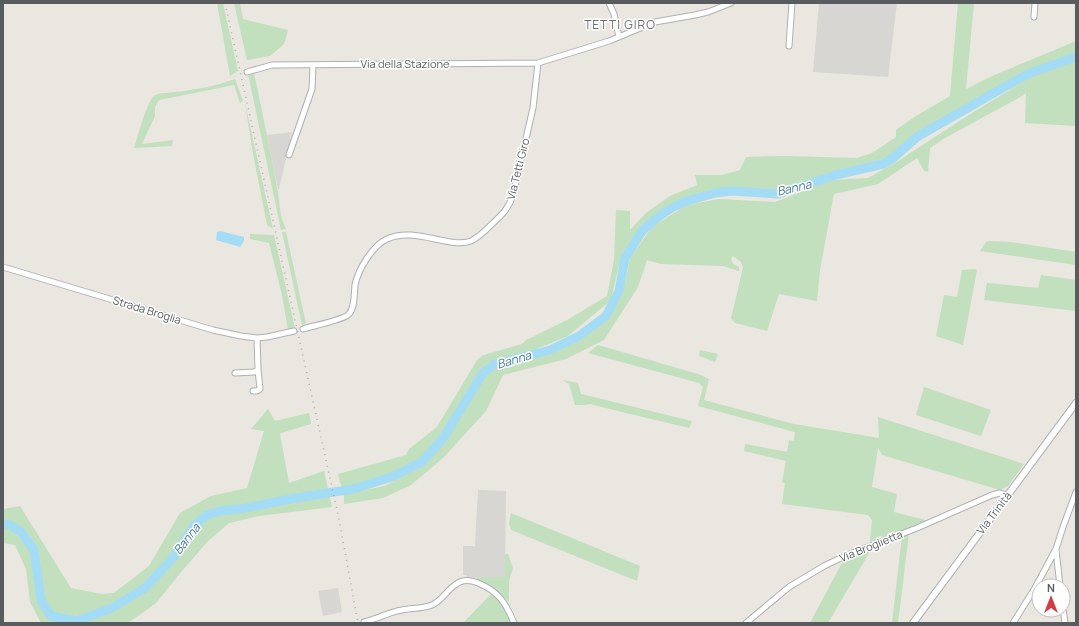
<svg xmlns="http://www.w3.org/2000/svg" width="1079" height="626" font-family="Manrope,sans-serif">
	<style>
		.industrial { fill: #d8d6d2 }
		.green { fill: #c2dfbe }
		.water { fill: #a5dcf5 }
		.lines { fill: none; stroke-linecap: round; stroke-linejoin: round }
		.river { stroke: #a5dcf5; stroke-width: 9 }
		.minor-casing { stroke: #aeb1b4; stroke-width: 7 }
		.tertiary-casing { stroke: #aeb1b4; stroke-width: 8 }
		.minor { stroke: #fff; stroke-width: 5 }
		.tertiary { stroke: #fff; stroke-width: 6 }
		.rail { stroke: #aeafaf; stroke-width: 1.5; stroke-dasharray: 1 5; stroke-linecap: butt }
		.labels { text-anchor: middle; stroke-width: 3; stroke-linejoin: round; paint-order: stroke }
		.street-label { font-size: 11px; fill: #595c5f; stroke: #fff }
		.neighbourhood-label { font-size: 12px; letter-spacing: 1px; fill: #6a6e71; stroke: #fff }
		.water-label { font-size: 12px; font-style: italic; fill: #43799c; stroke: #fff }
	</style>
	<rect width="100%" height="100%" fill="#eae6e0"/>
	<path class="industrial" d="M819,3H897L888,77L813,72Z
		M292,132L279,189H278L267,135Z
		M478,490L506,491L505,577H484L467,578V575H463V546H475Z
		M338,588L342,612L323,616L318,591Z"/>
	<path class="green" d="M217,3H223L238,71L230,76Z
		M234,3H240L243,19L288,30L284,44L270,56L247,60Z
		M958,3H974L966,89L990,77L1076,41V53L1016,77L914,137L889,157L848,171L824,176L792,188L767,192L739,190L712,189L685,199L660,212L642,227L625,254L619,265L611,300L568,336L529,352L493,361L481,372L443,434L423,458L392,476L342,489L338,474L406,455L409,449L437,427L477,360L483,355L522,344L526,340L569,319L607,296L614,260L616,210L630,211V230L647,212L670,196L697,185L695,175H722L740,170L746,157L784,156L857,158L872,153L896,137V130L916,116L950,96Z
		M1076,59V126L1025,123L1026,93L1022,96L945,138L930,148L928,172L924,171L917,158L878,184L834,194L820,270L817,301L779,294L767,331L735,323L731,318L743,268L741,262L733,256L731,258L733,264L739,267V271L723,266L661,264L647,260L638,287L604,340L566,359L503,375L486,411L443,458L411,485L383,498L344,504V494L385,486L423,465L445,441L485,377L495,367L549,354L579,340L608,318L625,284L630,258L652,227L687,205L719,199L775,202L832,180L868,178L898,161L964,118L1034,75Z
		M254,73C262,111 270,149 277,187C280,201 279,217 286,229L281,230L248,74Z
		M235,79L243,101L240,103L234,85L159,100L155,107V116L142,144L173,140L172,146L134,148C138,136 146,104 154,96C159,92 169,93 175,92C196,90 215,86 235,79Z
		M245,103L273,229L267,225L253,154Z
		M282,232H286L306,324L302,325Z
		M250,234L274,235L295,328L288,330L282,295L269,243L250,239Z
		M991,241L1011,242L1076,252V265L980,251L986,242Z
		M975,269L977,270L963,345L936,336L944,295L957,297L962,270Z
		M1041,275L1076,280V311L984,300L987,283L1038,288Z
		M598,345L698,374L709,379L704,400L794,424L879,438L878,417L1024,464L1008,486L1000,490L882,455L878,448L872,487L897,494L894,512L929,521L873,543L870,541L872,520L868,515L782,504L785,483L782,482L786,461L744,451L745,444L787,452L789,440L794,441L795,432L698,406L703,387L699,383L588,353Z
		M700,350L718,354L715,362L699,356Z
		M562,380L578,383L581,394L692,421L689,428L589,404L585,405H575L569,384Z
		M924,387L991,410L981,436L916,415Z
		M268,409L275,421L309,413L311,424L281,433L280,434L289,483L324,471L332,507L259,516L229,523L208,541L182,571L156,603L128,623H41L30,602L26,569L15,545L3,543V509L20,506L71,588L101,594L114,593L149,566L180,513L211,496L247,488L264,431L251,429Z
		M511,513L640,566L637,581L511,530L509,524Z
		M909,533L898,623H892L902,536Z
		M872,548L828,623H810L845,557Z
		M505,554H508L513,568L509,581V602C497,590 493,587 477,581V577H505Z
		M492,593C502,602 508,610 511,623H463Z"/>
	<path class="water" d="M220,231L244,237V241L240,247L216,240L217,232Z"/>
	<g class="lines">
		<path class="river" d="M3,524L10,525L21,532L34,550L41,600L51,616L77,621L112,608L145,588L173,558L194,526L207,515L220,511L246,508L296,498L353,489L392,477L422,462L444,437L483,373L495,364L550,350L579,336L606,316L619,291L625,258L643,230L661,215L672,208L687,201L715,193L731,191L778,194L836,175L883,164L892,159L917,137L999,90L1030,73L1076,57"/>
		<defs>
			<path id="minor" d="M609,3L614,14L619,37
				M1034,17L1035,3
				M789,46L792,3
				M247,72L272,65L538,63
				M289,155L312,89L313,65
				M3,267L213,330L241,336L257,338L267,337L294,331
				M303,329C312,326 344,320 349,314C355,308 354,293 355,285C358,270 372,246 387,239C415,226 448,249 471,241C479,237 486,230 492,224C502,215 509,208 513,195L533,108L538,63L609,41L655,22L695,15L708,12L731,3
				M235,373L254,372L258,370
				M253,391H257L260,389L258,370L257,338
				M1056,550L1060,586
				M1063,609L1065,623
				M364,622C377,619 389,612 402,610C412,608 422,609 432,605C442,601 447,590 455,585C462,579 471,580 478,583C498,591 506,603 514,623
				M746,623L789,587L824,566L847,555L917,528L992,495L1000,493L1007,496
				M1013,623L1035,588L1056,549L1063,527L1076,492"/>
			<path id="tertiary" d="M913,623L1076,403"/>
		</defs>
		<use href="#minor" class="minor-casing"/>
		<use href="#tertiary" class="tertiary-casing"/>
		<use href="#minor" class="minor"/>
		<use href="#tertiary" class="tertiary"/>
		<path class="rail" d="M225,3L339,519L358,623"/>
	</g>
	<g class="labels">
		<g class="street-label">
			<text x="405" y="68">Via della Stazione</text>
			<text transform="translate(518 169) rotate(-76)" y="4">Via Tetti Giro</text>
			<text transform="translate(147 310) rotate(17)" y="4">Strada Broglia</text>
			<text transform="translate(994 513) rotate(-53)" y="4">Via Trinità</text>
			<text transform="translate(871 546) rotate(-22)" y="4">Via Broglietta</text>
		</g>
		<g class="neighbourhood-label">
			<text x="620" y="29">TETTI GIRO</text>
		</g>
		<g class="water-label">
			<text transform="translate(794 188) rotate(-13)" y="4">Banna</text>
			<text transform="translate(514 360) rotate(-16)" y="4">Banna</text>
			<text transform="translate(187 539) rotate(-52)" y="4">Banna</text>
		</g>
	</g>
	<rect width="1079" height="626" fill="none" stroke="#595c5f" stroke-width="8"/>
	<g transform="translate(1051 598)"><circle r="19" fill="#ffffff" stroke="#bdbebf"/>
	<path d="M0-3L7 15L0 10L-7 15Z" fill="#d53b41"/>
	<text y="-6" font-size="11" font-weight="bold" text-anchor="middle" fill="#595c5f">N</text>
	</g>
</svg>
